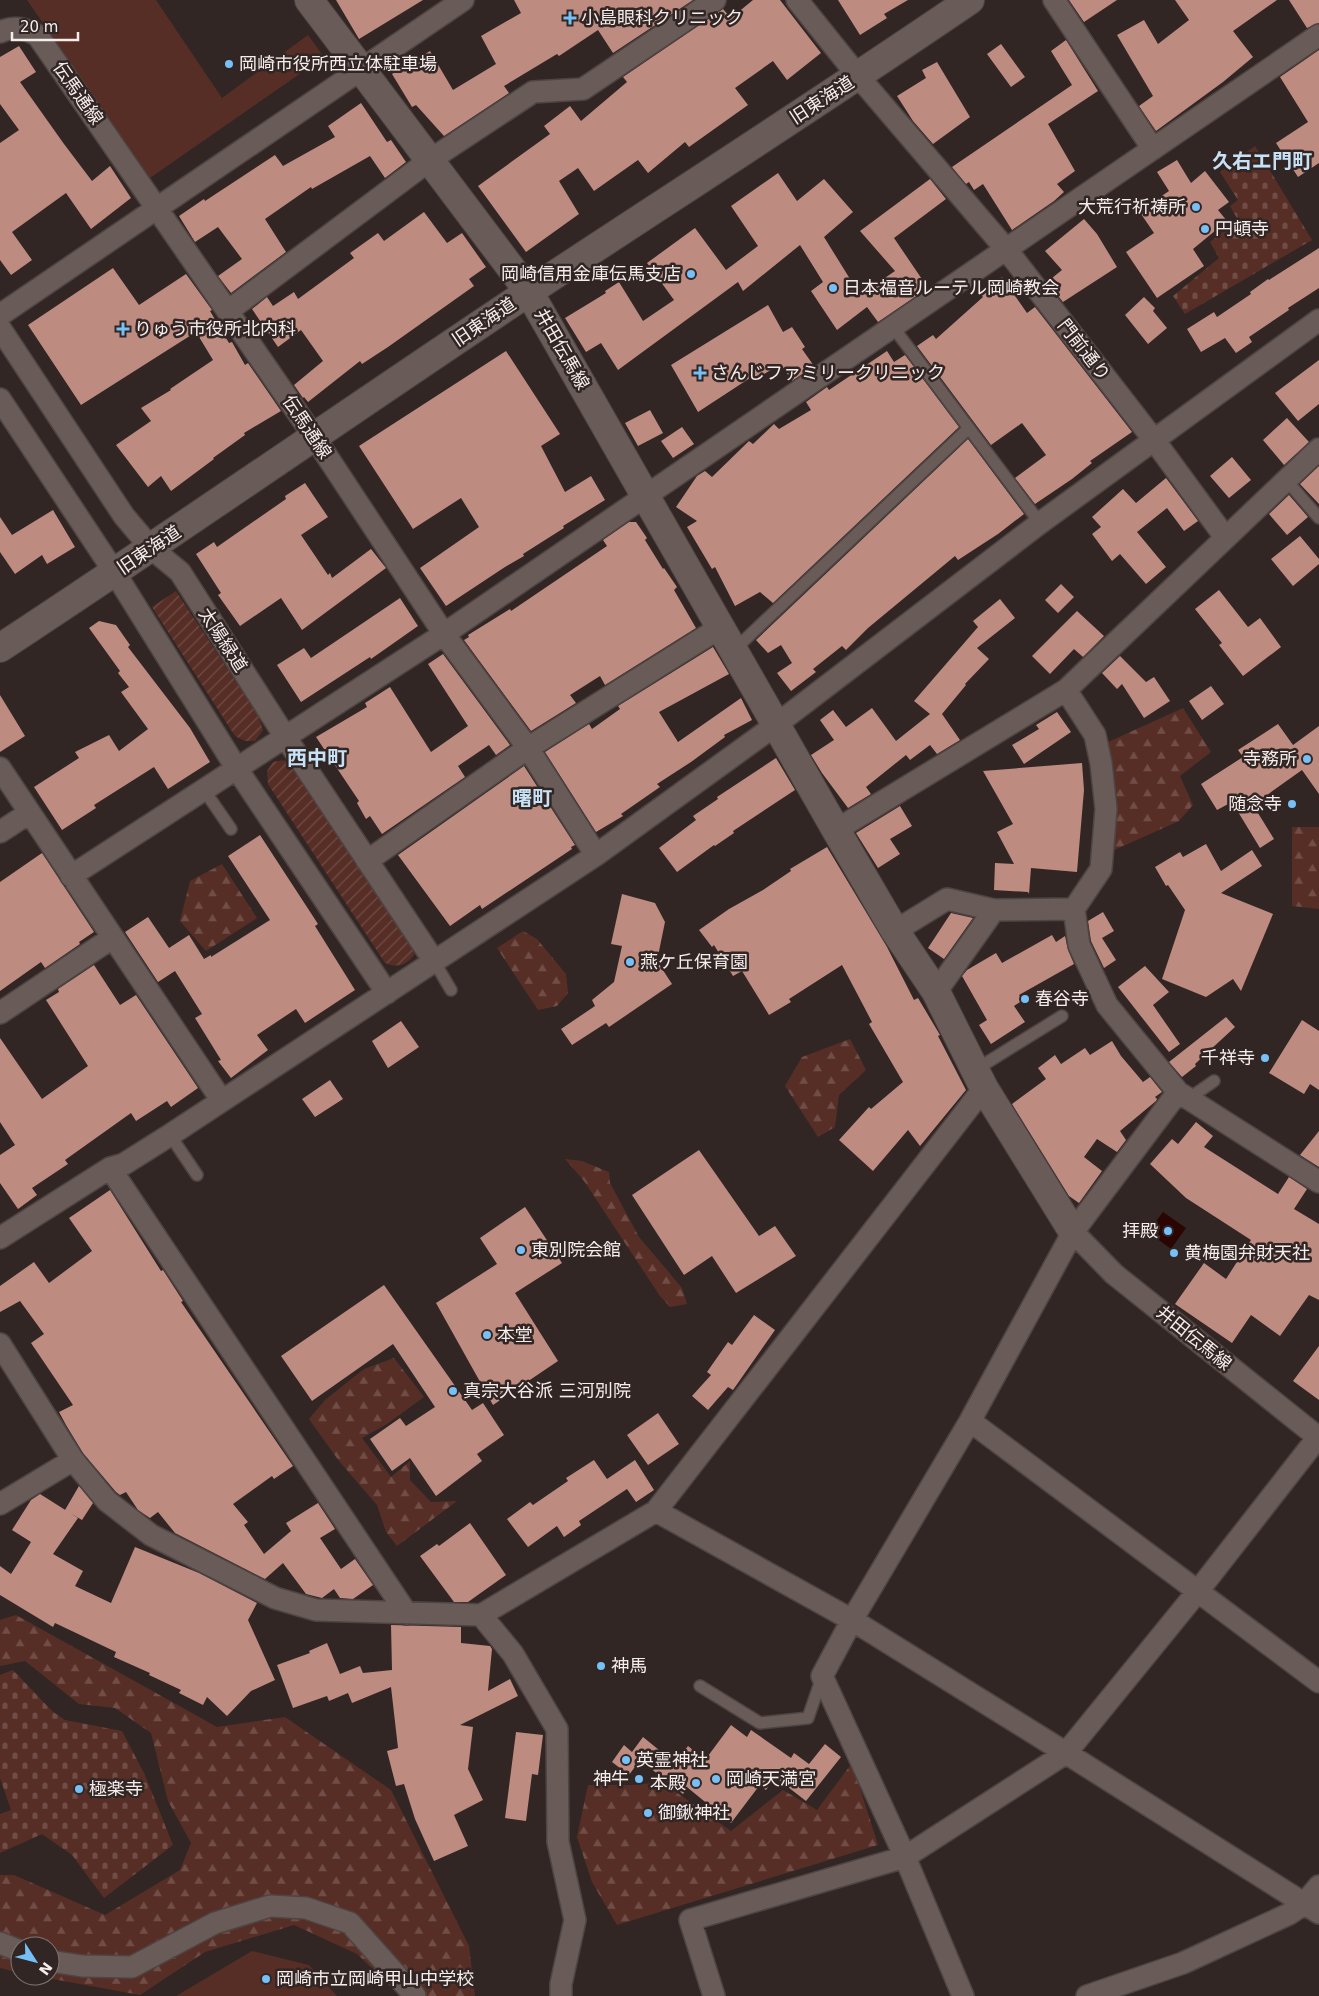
<svg xmlns="http://www.w3.org/2000/svg" width="1319" height="1996" font-family="'DejaVu Sans','Noto Sans JP',sans-serif">
	<style>
		.forest { fill: url(#forest-firs) }
		.cemetery { fill: url(#cemetery-stones) }
		.park { fill: #572e26 }
		.garden { fill: url(#garden-furrows) }
		.water { fill: #2b0502 }
		.building { fill: #be8b80 }
		.lines { fill: none; stroke-linecap: round; stroke-linejoin: round }
		.service-casing { stroke: #4e4443; stroke-width: 14 }
		.minor-casing { stroke: #4e4443; stroke-width: 24 }
		.tertiary-casing { stroke: #4e4443; stroke-width: 30 }
		.service { stroke: #685b58; stroke-width: 11 }
		.minor { stroke: #685b58; stroke-width: 21 }
		.tertiary { stroke: #685b58; stroke-width: 28 }
		.poi-dot { fill: #76c0f7; stroke: #312623; stroke-width: 2 }
		.labels { text-anchor: middle; stroke-width: 5; stroke-linejoin: round; paint-order: stroke }
		.poi-label { font-size: 18px; fill: #f5edec; stroke: #312623; text-anchor: start }
		.street-label { font-size: 18px; fill: #f5edec; stroke: #312623 }
		.quarter-label { font-size: 20px; font-weight: bold; fill: #c7e1f6; stroke: #312623 }
	</style>
	<defs>
		<pattern id="forest-firs" width="22" height="20" patternUnits="userSpaceOnUse" patternTransform="scale(1.25)"><rect width="22" height="20" fill="#572e26"/><path d="M5 1l3.5 6h-7zM16 11l3.5 6h-7z" fill="#704d46"/></pattern>
		<pattern id="cemetery-stones" width="16" height="16" patternUnits="userSpaceOnUse" patternTransform="scale(1.25)"><rect width="16" height="16" fill="#572e26"/><path d="M2 7V4a2 2 0 0 1 4 0v3zM10 15v-3a2 2 0 0 1 4 0v3z" fill="#704d46"/></pattern>
		<pattern id="garden-furrows" width="10" height="10" patternUnits="userSpaceOnUse" patternTransform="scale(1.25)"><rect width="10" height="10" fill="#572e26"/><path d="M-1 1l2-2M0 10L10 0M9 11l2-2" fill="none" stroke="#704d46"/></pattern>
	</defs>
	<rect width="100%" height="100%" fill="#312623"/>
	<path class="forest" d="M1183,708L1211,752L1180,776L1193,805L1179,821L1112,851L1106,743Z
		M1292,827H1319V909L1292,906Z
		M222,864L257,918L206,951L180,921L190,881Z
		M523,931L537,939L566,974L568,993L557,1006L538,1010L497,948Z
		M850,1039L866,1070L839,1095L835,1127L818,1137L785,1086L802,1057Z
		M565,1159L582,1161L609,1172L610,1183L639,1237L682,1288L687,1304L670,1307L660,1296L584,1181Z
		M394,1358L424,1397L387,1424L362,1438L391,1477L410,1461V1480L431,1502L457,1501L397,1546L386,1532L377,1505L339,1461L309,1419L325,1400L364,1369Z
		M16,1615L217,1727L285,1717L391,1790L469,1946L475,1996H400L357,1954L294,1925L205,1952L140,1995L36,1976H50V1946H20V1973L0,1968V1875H14L105,1915L180,1870L191,1843L168,1801L151,1733L115,1708L79,1704L25,1661L0,1666V1620Z
		M852,1763L878,1845L617,1925L592,1882L577,1837L588,1785H633L662,1782L731,1831L783,1790L817,1810Z"/>
	<path class="cemetery" d="M1255,146L1312,240L1185,314L1173,296L1219,258L1210,242L1238,220L1230,206L1238,200L1220,172Z
		M13,1670L52,1711L65,1720L122,1731L144,1773L173,1845L104,1898L72,1855L42,1834L0,1853V1814L11,1810L0,1778V1675Z"/>
	<path class="park" d="M27,0H156L222,98L308,35L324,57L150,178Z
		M252,1951L309,1965L337,1996H176Z"/>
	<path class="garden" d="M176,591L258,715L263,730L255,741H245L235,736L152,607Z
		M284,760L295,767L413,942L414,955C405,966 398,968 385,963L268,784L267,771L273,762Z"/>
	<path class="water" d="M1163,1212L1186,1228L1171,1249L1148,1232Z"/>
	<path class="building" d="M336,0H423L359,39Z
		M514,0H693L613,53L598,30L559,56L557,54L504,86L509,93L444,136L416,105L412,107L392,74L430,51L453,90L496,64L481,36L521,13Z
		M753,0H780L821,53L787,80L773,61L735,88L748,105L689,147L685,142L648,173L638,160L594,191L578,168L559,181L579,214L526,252L478,186L550,134L544,126L570,106L581,121L627,82L623,77L723,9L731,18Z
		M838,0H908L884,14L887,18L860,35Z
		M1069,0H1117L1084,22Z
		M1175,0H1277L1233,31L1253,57L1223,82L1156,131L1139,106L1153,96L1117,35L1144,20L1158,44L1189,20Z
		M1289,0H1319V23L1307,28Z
		M1066,40L1098,91L1048,124L1075,171L1057,184L1064,192L1054,201L1012,230L983,184L974,190L969,182L966,184L952,167L1072,85L1051,51Z
		M1001,44L1025,77L1011,87L987,54Z
		M19,46L36,72L20,82L64,144L92,181L110,166L131,198L91,229L66,193L12,232L32,260L11,275L0,260V143L19,130L0,104V57Z
		M1319,50V163L1298,177L1276,143L1308,122L1280,77Z
		M937,62L970,117L933,144L913,121L897,96L926,78L922,70Z
		M361,103L387,142L391,140L406,162L385,178L370,156L312,189L311,187L265,219L286,252L231,293L218,276L242,259L218,227L195,242L179,216L204,199L205,201L275,155L283,166L335,137L328,126Z
		M1177,160L1191,183L1205,171L1229,202L1218,210L1227,221L1193,249L1204,266L1157,298L1126,252L1154,233L1139,211L1169,191L1157,172Z
		M778,173L797,201L824,179L853,212L824,237L860,295L895,271L860,231L930,179L946,199L894,238L928,288L878,322L867,307L837,330L811,291L823,282L800,245L743,291L738,282L618,370L601,343L586,352L565,318L606,293L605,291L619,282L643,321L674,300L647,263L695,228L726,270L758,246L731,206Z
		M424,212L447,243L462,233L486,267L469,279L474,286L388,347L362,364L360,361L308,402L304,397L303,398L294,385L323,361L301,330L278,347L252,309L267,297L273,306L294,292L298,299L354,258L350,253L378,233L384,241Z
		M1084,219L1097,234L1117,267L1063,302L1047,282L1062,270L1045,251Z
		M1319,248V288L1288,308L1289,310L1249,337L1252,342L1236,353L1225,338L1201,352L1187,329L1214,312L1217,317L1251,294L1250,292L1268,279L1269,280Z
		M113,268L139,305L186,274L212,310L210,311L229,343L232,342L245,365L248,363L281,411L244,433L245,435L213,458L214,459L171,491L161,476L148,487L116,445L151,421L141,408L171,390L170,389L213,360L196,332L81,405L28,325Z
		M1002,277L1027,313L1035,307L1132,432L1090,461L1092,463L1072,479L1035,504L1015,478L1046,455L1022,423L991,445L917,346L933,335L936,339L983,297L979,292Z
		M1144,297L1155,308L1153,311L1167,328L1148,344L1125,315Z
		M768,305L783,332L792,327L805,347L802,349L814,366L792,381L781,364L752,381L750,378L698,412L671,365Z
		M506,351L560,434L541,446L565,492L591,476L605,500L563,526L564,528L523,554L524,556L505,567L446,606L420,568L479,527L461,498L413,529L359,446Z
		M887,351L894,362L905,355L959,427L773,603L760,592L735,606L715,567L712,569L687,527L697,521L676,507L697,476L705,471L712,477L749,441L753,444L774,424L779,429L811,410L806,402L827,387L829,390Z
		M1319,360V404L1298,421L1275,393Z
		M650,410L663,433L638,446L625,423Z
		M1287,418L1309,442L1284,465L1263,440Z
		M682,427L694,444L673,458L661,441Z
		M968,439L1024,514L998,534L958,560L955,556L868,628L846,650L842,646L813,669L816,672L791,691L777,673L792,663L781,645L768,653L756,640Z
		M1232,457L1251,480L1229,498L1210,476Z
		M1319,466V504L1300,484Z
		M1166,478L1198,521L1184,531L1167,508L1137,532L1166,567L1146,584L1120,554L1112,561L1092,534L1101,527L1092,517L1123,489L1136,503Z
		M305,483L328,517L301,535L328,575L330,573L332,578L371,549L386,568L302,630L281,598L240,626L218,595L221,593L196,554L214,542L217,547L286,499L285,496Z
		M1289,495L1308,517L1287,535L1269,514Z
		M53,510L75,547L47,564L42,555L15,574L0,552V517L12,535Z
		M629,522H636L647,538L645,540L663,569L664,568L677,587L674,590L696,628L605,685L600,676L570,695L576,703L531,731L464,640L469,637L468,635L510,609L511,611L607,546L603,540Z
		M1300,536L1319,559V564L1293,586L1271,559Z
		M1061,584L1074,597L1058,613L1045,600Z
		M1219,590L1248,627L1260,618L1281,647L1243,676L1219,645L1222,643L1195,609Z
		M400,598L418,626L371,659L370,657L301,702L277,665L304,648L311,658Z
		M1000,599L1015,618L977,648L989,659L965,684L966,685L942,714L960,740L937,754L930,745L910,760L906,755L866,787L871,794L848,808L822,773L811,755L834,740L820,720L833,710L846,727L872,708L896,741L930,714L914,701L978,627L973,621Z
		M1077,611L1104,636L1083,657L1074,649L1050,674L1032,656Z
		M99,621L116,625L130,645L128,647L190,728L210,762L168,789L154,767L94,805L96,808L62,830L34,787L79,758L75,752L109,735L119,751L148,729L121,692L129,687L118,673L120,671L89,628Z
		M713,647L729,674L659,712L678,742L741,698L752,720L724,735L725,737L691,762L657,784L660,787L621,814L623,816L596,832L545,752L589,724L592,729L620,709L618,706Z
		M443,654L510,745L496,755L489,745L458,766L465,777L382,834L370,816L366,819L357,803L359,801L316,737L367,707L365,703L390,687L431,752L468,726L428,664Z
		M1120,656L1146,682L1154,677L1170,701L1144,718L1122,684L1117,689L1102,673Z
		M1211,686L1224,704L1202,720L1189,701Z
		M0,695L25,736L0,752Z
		M1057,712L1071,732L1024,764L1012,745L1039,729L1036,725Z
		M1278,724L1293,745L1319,726V794L1302,770L1253,805L1274,839L1260,848L1232,802L1217,810L1201,784L1243,757L1238,750Z
		M776,758L795,790L733,831L734,833L715,846L714,845L677,872L659,848L696,820L693,816L718,799L717,797Z
		M1082,763L1084,790L1077,872L1031,868L1029,894L1028,892L994,890L995,863L1014,864L997,832L1013,824L983,771Z
		M524,766L575,845L571,847L572,849L482,909L480,905L450,926L398,855Z
		M900,806L912,826L890,839L900,854L878,868L856,833Z
		M260,835L318,924L315,926L355,990L305,1023L296,1009L257,1035L268,1050L231,1078L218,1061L221,1060L195,1018L202,1014L175,971L158,982L125,932L148,917L169,948L189,935L204,959L211,955V957L270,920L228,856Z
		M1206,844L1221,871L1252,850L1262,866L1221,893L1273,914L1241,991L1233,979L1206,997L1162,979L1185,910L1168,885L1166,886L1155,867L1180,852L1183,857Z
		M827,847L887,947L914,1000L918,998L940,1035L938,1036L966,1090L920,1146L908,1130L873,1171L839,1140L869,1107L871,1109L903,1082L869,1024L872,1022L842,965L789,999L791,1002L769,1015L742,971L733,976L714,945L712,947L699,930L729,909L763,890L791,871L790,869Z
		M42,853L94,932L79,942L80,944L45,968L41,962L0,991V882Z
		M622,894L655,903L665,922L657,961L672,984L609,1027L606,1023L572,1045L561,1029L595,1006L592,1000L614,982L622,946L611,944Z
		M1103,912L1114,931L1102,938L1116,960L1104,968L1091,941L1088,921Z
		M951,913L973,918L944,959L928,948Z
		M1052,935L1056,942L1065,936L1068,950L1074,964L1019,995L1023,1000L1014,1006L1025,1022L991,1044L979,1025L987,1020L962,976L967,970L996,953L1002,963Z
		M94,965L120,1005L136,995L198,1088L171,1107L167,1101L136,1121L131,1113L65,1160L68,1164L32,1188L37,1195L18,1209L0,1183V1155L15,1145L0,1122V1038L42,1099L88,1066L46,1000L59,992L58,989Z
		M1145,966L1169,992L1153,1005L1180,1044L1169,1052L1118,987Z
		M1226,1017L1235,1027L1195,1064L1196,1066L1182,1077L1169,1062Z
		M1302,1020L1319,1031V1090L1310,1084L1304,1094L1269,1073Z
		M401,1021L419,1047L388,1068L372,1041Z
		M1112,1041L1121,1056L1143,1082L1150,1077L1162,1092L1155,1097L1157,1099L1156,1101L1120,1131L1126,1140L1117,1152L1097,1139L1084,1157L1102,1171L1079,1203L1069,1196L1012,1104L1046,1079L1038,1068L1055,1055L1061,1064L1085,1048L1090,1055Z
		M330,1080L343,1099L315,1117L302,1099Z
		M1196,1122L1213,1136L1204,1147L1278,1194L1289,1177L1307,1189L1294,1209L1319,1224V1300L1309,1295L1280,1336L1251,1315L1232,1343L1175,1304L1204,1263L1226,1279L1251,1240L1186,1198L1150,1164L1172,1139L1178,1144Z
		M1319,1131V1167L1300,1155Z
		M699,1150L759,1236L775,1226L796,1256L736,1293L712,1256L684,1275L632,1195Z
		M110,1190L161,1271L163,1270L183,1301L181,1302L293,1466L274,1479L272,1476L233,1504L248,1522L244,1525L264,1554L291,1531L286,1523L318,1503L335,1529L320,1538L341,1569L355,1559L373,1585L353,1599L340,1598L334,1589L322,1598L306,1594L283,1563L265,1579L175,1533L158,1512L150,1518L138,1510L126,1492L120,1495L116,1492L83,1453L66,1425L59,1412L73,1405L31,1343L44,1334L20,1301L0,1312V1286L34,1262L49,1283L92,1251L69,1218Z
		M525,1207L562,1263L515,1293L558,1361L493,1405L436,1303L497,1264L480,1238Z
		M384,1285L472,1410L483,1403L504,1435L477,1454L482,1461L436,1496L410,1458L392,1471L370,1439L400,1418L406,1426L435,1407L393,1344L312,1401L281,1356Z
		M754,1315L775,1330L733,1390L728,1387L708,1410L692,1396L711,1375L707,1372L728,1342L732,1345Z
		M1319,1346V1400L1293,1381Z
		M658,1413L679,1444L648,1465L627,1435Z
		M594,1460L607,1479L635,1460L654,1490L636,1502L627,1489L579,1521L581,1525L564,1537L557,1526L528,1547L507,1519L530,1502L533,1505L568,1481L566,1478Z
		M79,1486L93,1503L82,1520L65,1510Z
		M40,1494L78,1518L53,1554L83,1571L75,1586L111,1603L135,1547L199,1573L257,1603L248,1620L275,1680L251,1691L227,1716L207,1697L203,1705L179,1693L181,1690L149,1675L150,1673L114,1657L116,1652L55,1623L53,1627L0,1595V1566L11,1574L31,1542L12,1530L31,1500Z
		M470,1523L506,1575L468,1602H454L420,1556L437,1544L439,1546Z
		M391,1625L461,1627V1643L490,1646L492,1649L488,1691L510,1679L518,1696L460,1725L473,1727L468,1769L483,1800L454,1815L468,1846L434,1861L415,1819L404,1784L396,1786L387,1751L398,1748L391,1687L352,1703L348,1693L329,1701L327,1696L293,1708L277,1665L310,1653L309,1651L327,1643L340,1674L360,1666L363,1673L392,1670Z
		M731,1725L747,1737L751,1730L791,1758L794,1753L809,1764L825,1744L841,1757L806,1801L775,1777L766,1790L759,1786L731,1823L688,1788L683,1794L640,1760L629,1775L612,1762L624,1745L632,1752L643,1737L675,1763L688,1746L705,1760Z
		M516,1732L543,1735L538,1775L532,1774L526,1821L505,1818Z"/>
	<g class="lines">
		<defs>
			<path id="service" d="M893,327L1040,523
				M1287,481L1319,518
				M734,650L969,428
				M204,790L231,829
				M434,961L451,990
				M975,1070L1062,1016
				M1188,1099L1214,1081
				M170,1135L197,1175
				M700,1686L760,1723L808,1718L822,1677"/>
			<path id="minor" d="M797,0L858,76L1006,249L1154,440L1225,537
				M1054,0L1153,149
				M0,32C13,26 26,28 38,36L315,438L444,634L528,748L596,855
				M228,311L430,160L533,92L583,89L715,0
				M0,315L463,0
				M0,328L124,516L151,548L180,572L286,738L434,961
				M0,399L115,573L237,769L387,993
				M1066,690L1095,735L1101,763L1106,809L1101,869L1074,909L1079,945L1107,1005L1178,1092L1319,1182
				M0,768L222,1101
				M836,830L1066,690L1319,449
				M0,832L29,813
				M367,861L528,748L721,627
				M71,876L444,634L1319,35
				M895,931L947,899L994,910L1074,909
				M936,992L994,910
				M0,1013L112,938
				M110,1168L407,1614
				M1073,1232L1114,1274L1319,1438
				M0,1238L110,1168L124,1164L170,1135L596,855L777,724L1040,523L1319,320
				M0,1344L73,1460L107,1501L151,1535L275,1598L316,1610L481,1615L656,1511L984,1088
				M970,1421L1319,1682
				M0,1504L73,1460
				M656,1511L852,1620L1066,1753L1319,1913
				M481,1615L513,1654L557,1729L558,1842L575,1920L561,1984V1996
				M0,1943L20,1951
				M50,1961L82,1966L132,1967L215,1923L270,1906L306,1908L350,1923L415,1996
				M714,1996L690,1920L905,1857L1066,1753L1198,1591L1319,1436
				M963,1996L905,1857L822,1676L852,1620L970,1421L1073,1232L1178,1092
				M1087,1996L1183,1963L1289,1914L1304,1904L1319,1886"/>
			<path id="tertiary" d="M309,0L529,292L836,830L895,931L936,992L984,1088L1073,1232
				M0,648C178,531 353,409 530,291C677,194 825,99 970,0"/>
		</defs>
		<use href="#service" class="service-casing"/>
		<use href="#minor" class="minor-casing"/>
		<use href="#tertiary" class="tertiary-casing"/>
		<use href="#service" class="service"/>
		<use href="#minor" class="minor"/>
		<use href="#tertiary" class="tertiary"/>
	</g>
	<g class="poi-dot">
		<path d="M567.5 10.5h5v5h5v5h-5v5h-5v-5h-5v-5h5z"/>
		<circle cx="229" cy="64" r="5"/>
		<circle cx="1196" cy="207" r="5"/>
		<circle cx="1205" cy="229" r="5"/>
		<circle cx="691" cy="274" r="5"/>
		<circle cx="833" cy="288" r="5"/>
		<path d="M120.5 321.5h5v5h5v5h-5v5h-5v-5h-5v-5h5z"/>
		<path d="M697.5 365.5h5v5h5v5h-5v5h-5v-5h-5v-5h5z"/>
		<circle cx="1307" cy="759" r="5"/>
		<circle cx="1292" cy="804" r="5"/>
		<circle cx="630" cy="962" r="5"/>
		<circle cx="1025" cy="999" r="5"/>
		<circle cx="1265" cy="1058" r="5"/>
		<circle cx="1168" cy="1231" r="5"/>
		<circle cx="521" cy="1250" r="5"/>
		<circle cx="1174" cy="1253" r="5"/>
		<circle cx="487" cy="1335" r="5"/>
		<circle cx="453" cy="1391" r="5"/>
		<circle cx="601" cy="1666" r="5"/>
		<circle cx="626" cy="1760" r="5"/>
		<circle cx="639" cy="1779" r="5"/>
		<circle cx="716" cy="1779" r="5"/>
		<circle cx="696" cy="1783" r="5"/>
		<circle cx="79" cy="1789" r="5"/>
		<circle cx="648" cy="1813" r="5"/>
		<circle cx="266" cy="1979" r="5"/>
	</g>
	<g class="labels">
		<g class="poi-label">
			<text x="581" y="24">小島眼科クリニック</text>
			<text x="239" y="70">岡崎市役所西立体駐車場</text>
			<text x="1186" y="213" text-anchor="end">大荒行祈祷所</text>
			<text x="1215" y="235">円頓寺</text>
			<text x="681" y="280" text-anchor="end">岡崎信用金庫伝馬支店</text>
			<text x="843" y="294">日本福音ルーテル岡崎教会</text>
			<text x="134" y="335">りゅう市役所北内科</text>
			<text x="711" y="379">さんじファミリークリニック</text>
			<text x="1297" y="765" text-anchor="end">寺務所</text>
			<text x="1282" y="810" text-anchor="end">随念寺</text>
			<text x="640" y="968">燕ケ丘保育園</text>
			<text x="1035" y="1005">春谷寺</text>
			<text x="1255" y="1064" text-anchor="end">千祥寺</text>
			<text x="1158" y="1237" text-anchor="end">拝殿</text>
			<text x="531" y="1256">東別院会館</text>
			<text x="1184" y="1259">黄梅園弁財天社</text>
			<text x="497" y="1341">本堂</text>
			<text x="463" y="1397">真宗大谷派 三河別院</text>
			<text x="611" y="1672">神馬</text>
			<text x="636" y="1766">英霊神社</text>
			<text x="629" y="1785" text-anchor="end">神牛</text>
			<text x="726" y="1785">岡崎天満宮</text>
			<text x="686" y="1789" text-anchor="end">本殿</text>
			<text x="89" y="1795">極楽寺</text>
			<text x="658" y="1819">御鍬神社</text>
			<text x="276" y="1985">岡崎市立岡崎甲山中学校</text>
		</g>
		<g class="street-label">
			<text transform="translate(78 93) rotate(55)" y="6">伝馬通線</text>
			<text transform="translate(822 100) rotate(-33)" y="6">旧東海道</text>
			<text transform="translate(484 322) rotate(-34)" y="6">旧東海道</text>
			<text transform="translate(562 349) rotate(60)" y="6">井田伝馬線</text>
			<text transform="translate(1084 350) rotate(52)" y="6">門前通り</text>
			<text transform="translate(307 427) rotate(56)" y="6">伝馬通線</text>
			<text transform="translate(149 550) rotate(-34)" y="6">旧東海道</text>
			<text transform="translate(223 640) rotate(57)" y="6">太陽緑道</text>
			<text transform="translate(1194 1338) rotate(39)" y="6">井田伝馬線</text>
		</g>
		<g class="quarter-label">
			<text x="1262" y="168">久右エ門町</text>
			<text x="317" y="765">西中町</text>
			<text x="532" y="805">曙町</text>
		</g>
	</g>
	<g transform="translate(35 1961) rotate(126)"><circle r="24" fill="#312623" stroke="#7f7673"/>
	<path d="M0-4L9 19L0 12L-9 19Z" fill="#76c0f7"/>
	<text y="-8" font-size="14" font-weight="bold" text-anchor="middle" fill="#f5edec">N</text>
	</g>
	<path d="M12 32v8h66v-8" fill="none" stroke="#f5edec" stroke-width="2.5"/>
	<text x="20" y="32" font-size="15" fill="#f5edec" stroke="#312623" stroke-width="4" paint-order="stroke">20 m</text>
</svg>
